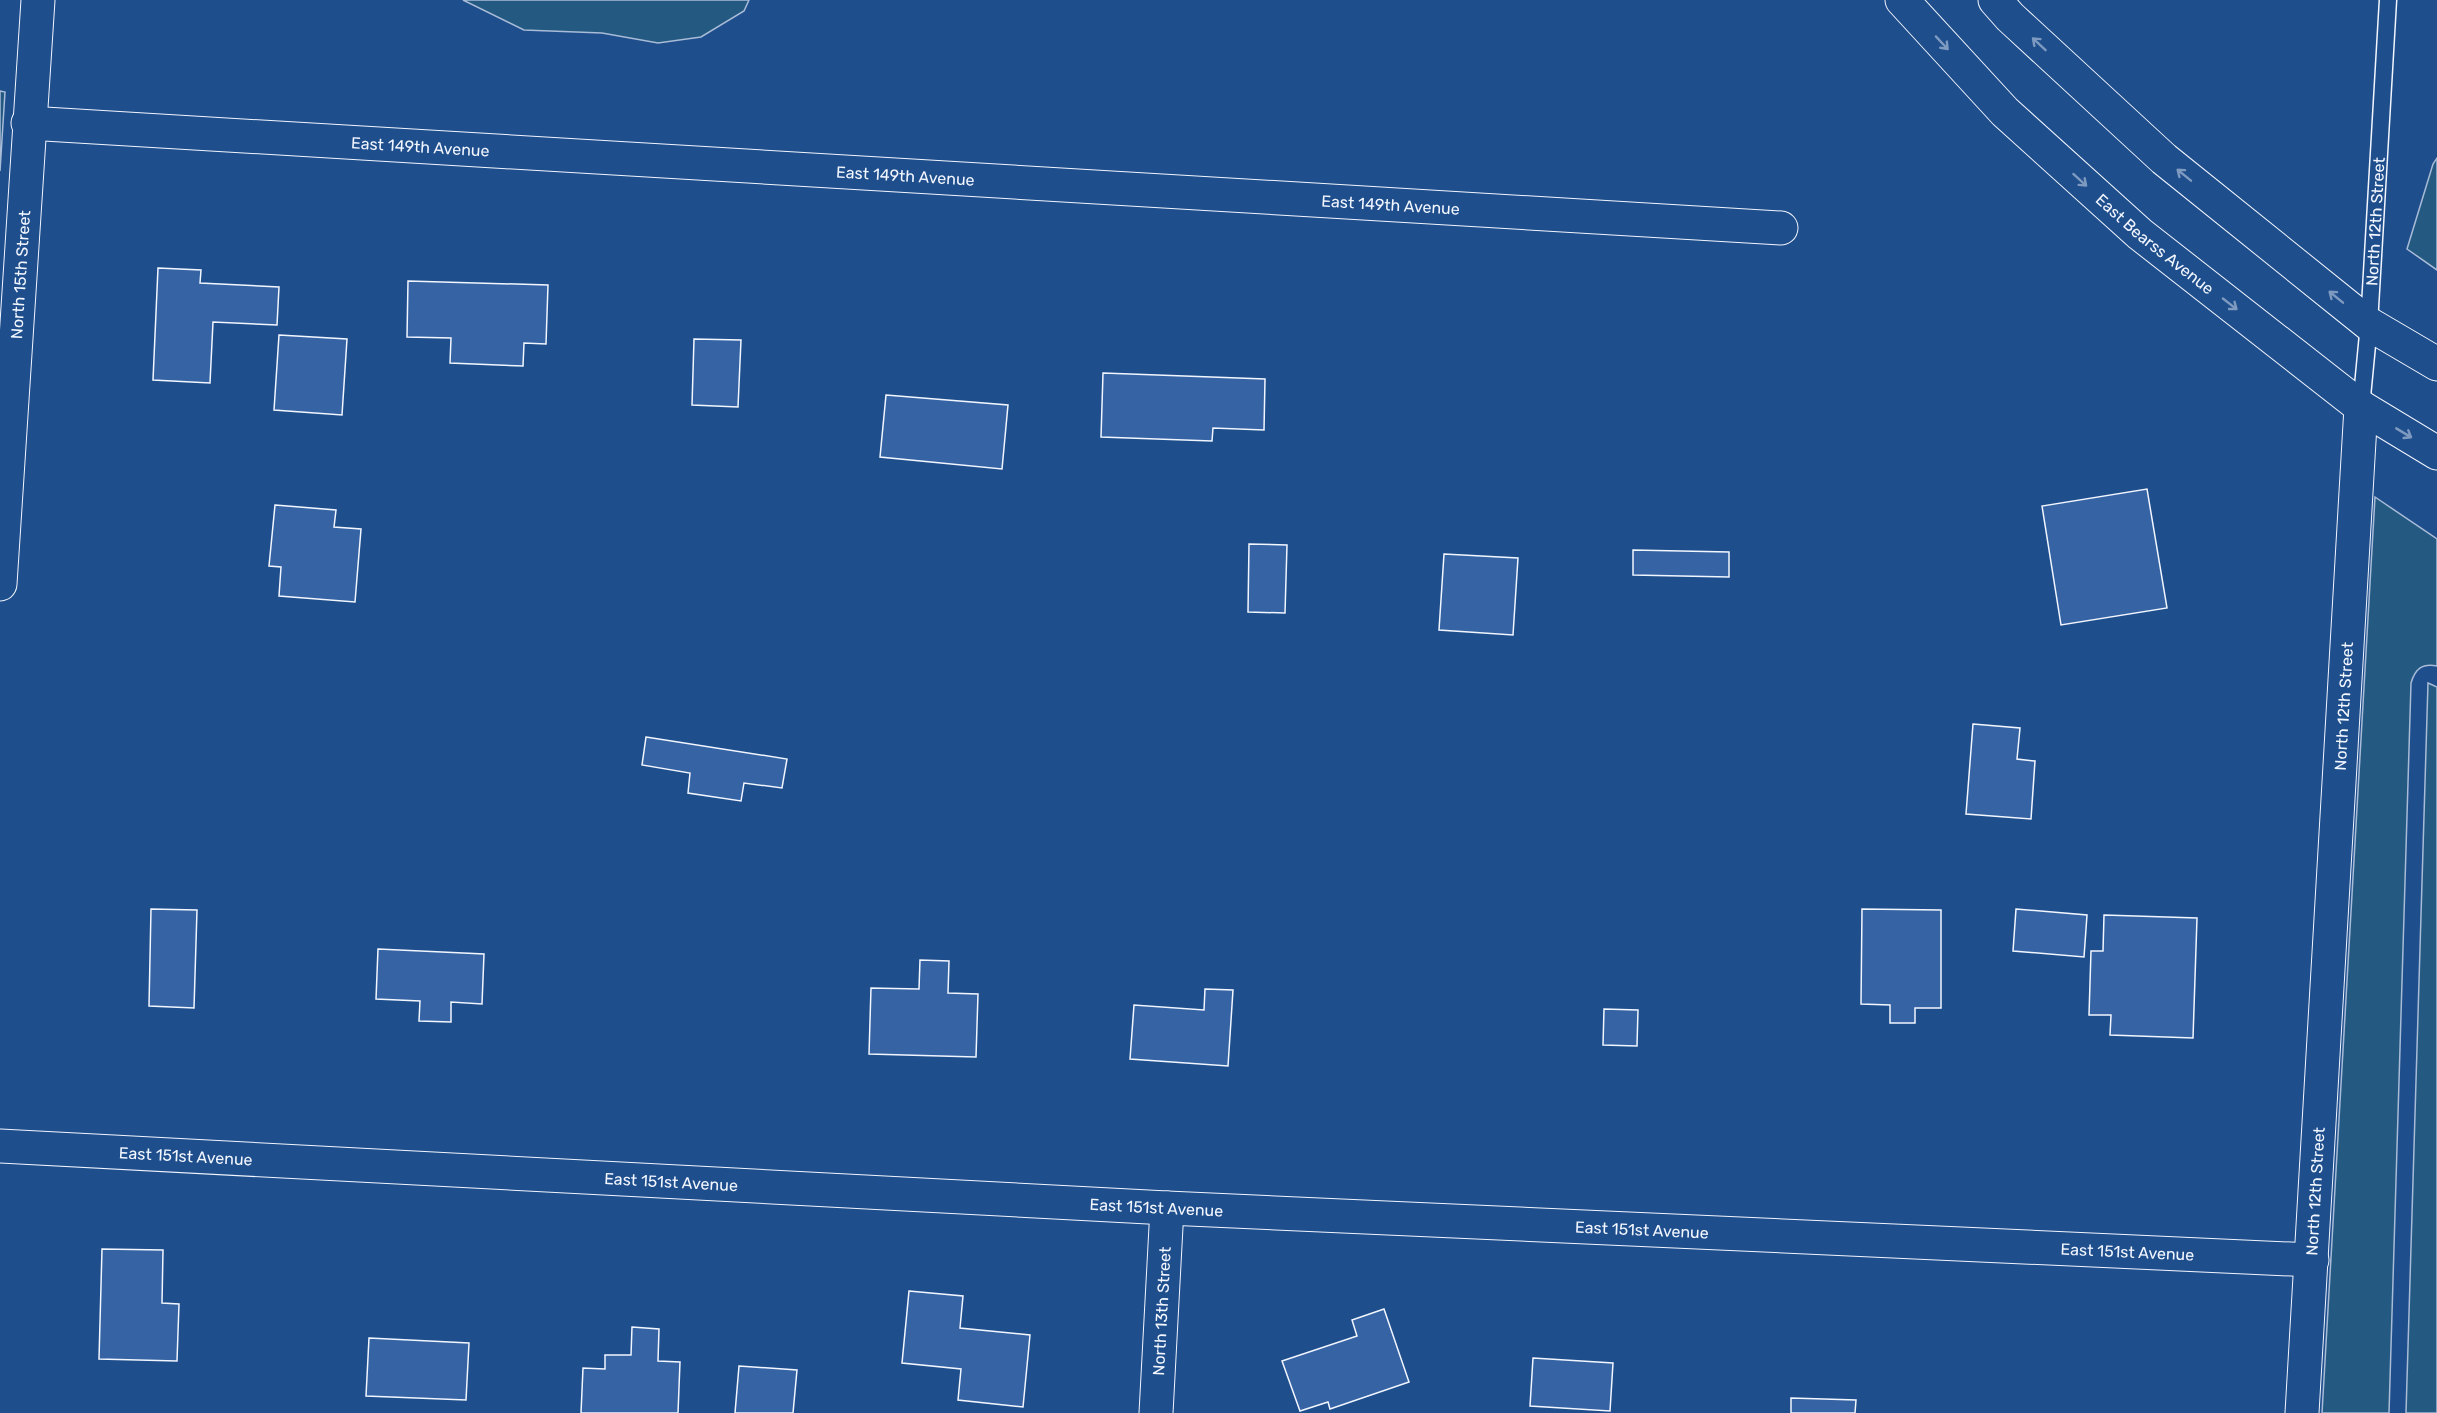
<svg xmlns="http://www.w3.org/2000/svg" width="2437" height="1413" font-family="Rubik,sans-serif">
	<style>
		.green { fill: #245a82; stroke: #a8bbd7; stroke-width: 1.5 }
		.building { fill: #3563a3; stroke: #f2f6ff; stroke-width: 1.5 }
		.lines { fill: none; stroke-linecap: round; stroke-linejoin: round }
		.service-casing { stroke: #f2f6ff; stroke-width: 19 }
		.minor-casing { stroke: #f2f6ff; stroke-width: 35 }
		.secondary-casing { stroke: #f2f6ff; stroke-width: 35 }
		.service { stroke: #1f4e8c; stroke-width: 16 }
		.minor { stroke: #1f4e8c; stroke-width: 33 }
		.secondary { stroke: #1f4e8c; stroke-width: 33 }
		.oneway { stroke: #7e9ac0 }
		.labels { text-anchor: middle; stroke-width: 4.5; stroke-linejoin: round; paint-order: stroke }
		.street-label { font-size: 16px; fill: #f2f6ff; stroke: #1f4e8c }
	</style>
	<rect width="100%" height="100%" fill="#1f4e8c"/>
	<path class="green" d="M463,0H749L744,11L701,37L658,43L602,33L524,30Z
		M0,91L5,92L0,171Z
		M2437,158V270L2407,249L2433,164Z
		M2375,497L2437,539V666C2422,663 2415,669 2411,683L2389,1413H2322Z
		M2428,683L2437,687V1413H2406Z"/>
	<path class="building" d="M158,268L201,270L200,283L279,287L277,325L213,322L210,383L153,380Z
		M408,281L548,285L546,344L524,343L523,366L450,363L451,338L407,337Z
		M279,335L347,339L342,415L274,410Z
		M694,339L741,340L738,407L692,405Z
		M1103,373L1265,379L1264,430L1213,428L1212,441L1101,437Z
		M886,395L1008,405L1002,469L880,457Z
		M2147,489L2167,608L2061,625L2042,506Z
		M275,505L336,510L334,527L361,529L355,602L279,596L281,567L269,566Z
		M1249,544L1287,545L1285,613L1248,612Z
		M1633,550L1729,552V577L1633,575Z
		M1444,554L1518,558L1513,635L1439,630Z
		M1973,724L2020,728L2017,759L2035,761L2031,819L1966,814Z
		M646,737L787,759L782,788L744,783L741,801L688,793L690,773L642,765Z
		M151,909L197,910L194,1008L149,1006Z
		M1862,909L1941,910V1008H1915V1023H1890V1005L1861,1004Z
		M2016,909L2087,915L2084,957L2013,951Z
		M2104,915L2197,918L2193,1038L2110,1035L2111,1015H2089L2091,951H2103Z
		M378,949L484,954L482,1004L451,1002V1022L419,1021L420,1001L376,999Z
		M920,960L949,961L948,993L978,994L976,1057L869,1054L871,988L919,989Z
		M1205,989L1233,990L1228,1066L1130,1059L1134,1005L1204,1010Z
		M1604,1009L1638,1010L1637,1046L1603,1045Z
		M102,1249L163,1250L162,1303L179,1304L177,1361L99,1359Z
		M909,1291L963,1296L960,1328L1030,1335L1023,1407L958,1400L961,1369L902,1363Z
		M1384,1309L1409,1382L1330,1409L1328,1402L1300,1411L1282,1361L1357,1336L1352,1320Z
		M632,1327L659,1329L658,1361L680,1362L678,1413H581L583,1368L605,1369V1355H631Z
		M369,1338L469,1343L466,1400L366,1396Z
		M1533,1358L1613,1363L1610,1411L1530,1406Z
		M739,1366L797,1370L793,1413H735Z
		M1791,1398L1856,1400L1855,1413H1791Z"/>
	<g class="lines">
		<defs>
			<g id="service">
				<path id="s1" d="M2361,407L2369,324L2388,0"/>
			</g>
			<g id="minor">
				<path id="s2" d="M28,123L1781,228"/>
				<path id="s3" d="M0,584L38,0"/>
				<path id="s4" d="M0,1146L1167,1208L2312,1260"/>
				<path id="s5" d="M1156,1413L1167,1208"/>
				<path id="s6" d="M2302,1413L2361,407"/>
			</g>
			<g id="secondary">
				<path id="s7" d="M1902,0L2005,112L2140,234L2361,407L2437,453"/>
				<path d="M1995,0L2010,17L2164,159L2369,324L2437,364"/>
			</g>
		</defs>
		<use href="#service" class="service-casing"/>
		<use href="#minor" class="minor-casing"/>
		<use href="#secondary" class="secondary-casing"/>
		<use href="#service" class="service"/>
		<use href="#minor" class="minor"/>
		<use href="#secondary" class="secondary"/>
	</g>
	<defs><path id="oneway-shaft" d="M-6 0H5M1.5-3L5.5 0L1.5 3" fill="none" stroke-width="1.6" stroke-linecap="round" stroke-linejoin="round" transform="scale(1.5)"/></defs>
	<g class="oneway">
		<use href="#oneway-shaft" transform="translate(1942 43) rotate(47)"/>
		<use href="#oneway-shaft" transform="translate(2039 44) rotate(-137)"/>
		<use href="#oneway-shaft" transform="translate(2184 175) rotate(-141)"/>
		<use href="#oneway-shaft" transform="translate(2080 180) rotate(42)"/>
		<use href="#oneway-shaft" transform="translate(2336 297) rotate(-141)"/>
		<use href="#oneway-shaft" transform="translate(2230 304) rotate(38)"/>
		<use href="#oneway-shaft" transform="translate(2404 433) rotate(31)"/>
	</g>
	<g class="labels">
		<g class="street-label">
			<text dy="6" stroke="none"><textPath href="#s2" startOffset="393">East 149th Avenue</textPath></text>
			<text dy="6" stroke="none"><textPath href="#s2" startOffset="879">East 149th Avenue</textPath></text>
			<text dy="6" stroke="none"><textPath href="#s2" startOffset="1365">East 149th Avenue</textPath></text>
			<text dy="6" stroke="none"><textPath href="#s1" startOffset="186">North 12th Street</textPath></text>
			<text dy="6" stroke="none"><textPath href="#s7" startOffset="352">East Bearss Avenue</textPath></text>
			<text dy="6" stroke="none"><textPath href="#s3" startOffset="310">North 15th Street</textPath></text>
			<text dy="6" stroke="none"><textPath href="#s6" startOffset="708">North 12th Street</textPath></text>
			<text dy="6" stroke="none"><textPath href="#s4" startOffset="186">East 151st Avenue</textPath></text>
			<text dy="6" stroke="none"><textPath href="#s4" startOffset="672">East 151st Avenue</textPath></text>
			<text dy="6" stroke="none"><textPath href="#s6" startOffset="222">North 12th Street</textPath></text>
			<text dy="6" stroke="none"><textPath href="#s4" startOffset="1158">East 151st Avenue</textPath></text>
			<text dy="6" stroke="none"><textPath href="#s4" startOffset="1644">East 151st Avenue</textPath></text>
			<text dy="6" stroke="none"><textPath href="#s4" startOffset="2130">East 151st Avenue</textPath></text>
			<text dy="6" stroke="none"><textPath href="#s5" startOffset="102">North 13th Street</textPath></text>
		</g>
	</g>
</svg>
